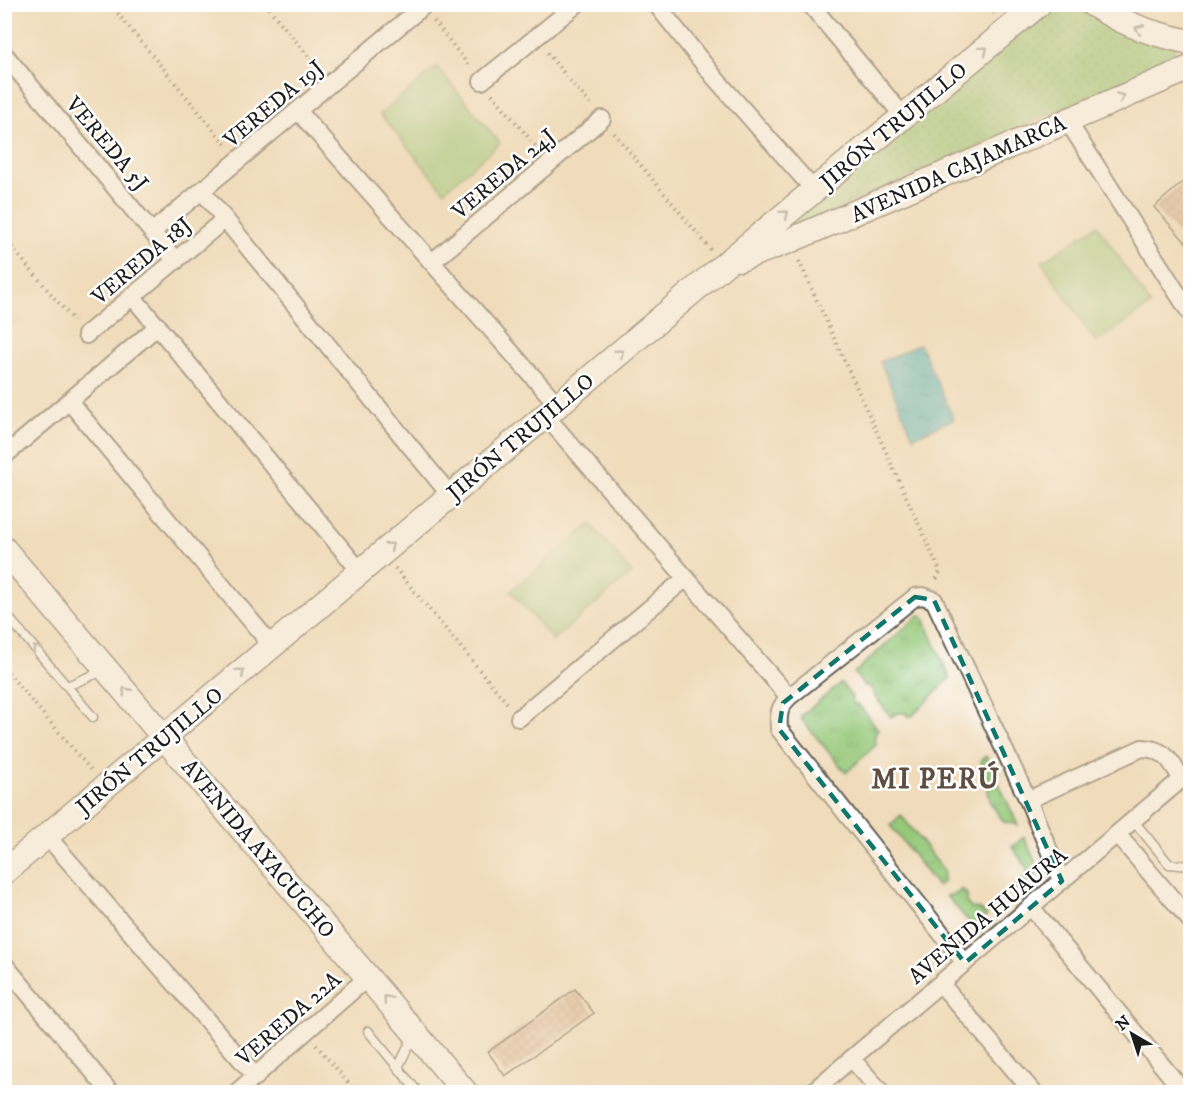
<svg xmlns="http://www.w3.org/2000/svg" width="1195" height="1097" font-family="'IM FELL DW Pica',serif">
	<style>
		.grass { fill: url(#grass-tufts); stroke: #59724a; stroke-width: 1.5 }
		.park { fill: url(#park-dots); stroke: #59724a; stroke-width: 1.5 }
		.pitch { fill: #96c879; stroke: #59724a; stroke-width: 1.5 }
		.water { fill: url(#water-ripples); stroke: #30686e; stroke-width: 1.5 }
		.building { fill: url(#building-cross-hatch) }
		.lines { fill: none; stroke-linecap: round; stroke-linejoin: round }
		.lane-casing { stroke: #665f54; stroke-width: 11 }
		.street-casing { stroke: #665f54; stroke-width: 20 }
		.secondary-casing { stroke: #665f54; stroke-width: 27 }
		.path { stroke: #665f54; stroke-width: 4; stroke-dasharray: 1.5 4.5; stroke-linecap: butt }
		.lane { stroke: #fff; stroke-width: 8 }
		.street { stroke: #fff; stroke-width: 16 }
		.secondary { stroke: #fff; stroke-width: 24 }
		.oneway { stroke: #999 }
		.marked { fill: none; stroke: #0f766e; stroke-width: 4.5; stroke-dasharray: 12 8; stroke-linejoin: round }
		.labels { text-anchor: middle; stroke-width: 5; stroke-linejoin: round; paint-order: stroke }
		.street-label { font-size: 22px; fill: #1c1c1c; stroke: #fff }
		.district-label { font-size: 28px; font-weight: bold; letter-spacing: 1.5px; fill: #5d4e41; stroke: #fff }
	</style>
	<defs>
		<pattern id="grass-tufts" width="24" height="20" patternUnits="userSpaceOnUse" patternTransform="scale(1.5)"><rect width="24" height="20" fill="#96c879"/><path d="M3 7l-1-3M5 7V3M7 7l1-3M15 17l-1-3M17 17v-4M19 17l1-3" fill="none" stroke="#81ab68"/></pattern>
		<pattern id="park-dots" width="8" height="8" patternUnits="userSpaceOnUse" patternTransform="scale(1.5)"><rect width="8" height="8" fill="#96c879"/><path d="M2 2h.1M6 6h.1" fill="none" stroke="#81ab68" stroke-width="1.8" stroke-linecap="round"/></pattern>
		<pattern id="water-ripples" width="26" height="14" patternUnits="userSpaceOnUse" patternTransform="scale(1.5)"><rect width="26" height="14" fill="#45b3c1"/><path d="M2 4q2-2 4 0t4 0M15 11q2-2 4 0t4 0" fill="none" stroke="#39919c"/></pattern>
		<pattern id="building-cross-hatch" width="8" height="8" patternUnits="userSpaceOnUse" patternTransform="scale(1.5)"><rect width="8" height="8" fill="#d5ab87"/><path d="M0 0l8 8M0 8l8-8" fill="none" stroke="#ac8a6e"/></pattern>
	</defs>
	<rect width="100%" height="100%" fill="#fff"/>
	<filter id="ink" filterUnits="userSpaceOnUse"><feTurbulence type="fractalNoise" baseFrequency=".0167" numOctaves="2"/><feDisplacementMap in="SourceGraphic" scale="12" xChannelSelector="R" yChannelSelector="G"/><feConvolveMatrix kernelMatrix="1 2 1 2 8 2 1 2 1" color-interpolation-filters="sRGB"/></filter>
	<filter id="wash" filterUnits="userSpaceOnUse"><feTurbulence type="fractalNoise" baseFrequency=".008" numOctaves="4" result="noise"/><feDisplacementMap in="SourceGraphic" scale="24" xChannelSelector="R" yChannelSelector="G"/><feGaussianBlur stdDeviation="1.35" result="paint"/><feColorMatrix in="noise" values="0 0 0 0 0 0 0 0 0 0 0 0 0 0 0 0 0 1.4 0 .05"/><feComposite in="paint" operator="in"/></filter>
	<g filter="url(#wash)">
		<rect width="100%" height="100%" fill="#f0dcbb"/>
		<path class="grass" d="M919,615L923,616L950,678L912,716H907L906,713H897L891,717L873,694L874,692L868,685L865,686L854,673Z
			M841,683L852,697L851,699L856,706L858,704L878,729L876,732L874,740L877,744L846,773L802,720L801,716Z
			M986,756L1018,825L1004,822L991,804L981,760Z
			M901,815L944,871L943,882L937,886L890,825Z
			M1024,837L1039,869L1038,874L1017,891L1014,887L1027,875V868L1012,847Z
			M962,889L968,896L966,902L971,908L980,909L987,916L973,926L946,896L956,894Z"/>
		<path class="park" d="M1045,5H1085L1174,46V59L790,230L781,228Z"/>
		<path class="pitch" d="M437,67L500,143L444,191L380,114Z
			M1097,225L1151,305L1096,342L1042,262Z
			M591,524L632,573L553,640L511,591Z"/>
		<path class="water" d="M920,344L954,419L913,437L880,362Z"/>
		<g id="blocks">
			<path class="building" d="M1191,175V248L1154,207Z
				M575,989L594,1013L505,1076L488,1052Z"/>
		</g>
	</g>
	<g filter="url(#ink)">
		<use href="#blocks" fill-opacity="0" stroke="#665f54" stroke-width="1.5"/>
		<g class="lines">
			<defs>
				<path id="lane" d="M4,612L93,717
					M67,686L105,670
					M1133,820L1169,864L1190,866
					M368,1031L418,1092
					M398,1068L413,1036"/>
				<path id="street" d="M656,4L715,78L814,190
					M810,4L904,117
					M4,54L176,261
					M482,81L577,4
					M298,111L558,405
					M1067,120L1190,313
					M202,191L450,495
					M152,232L422,7
					M432,262L602,119
					M132,296L360,571
					M86,335L225,219
					M69,401L272,646
					M545,415L789,697C779,707 778,715 779,729L965,963
					M4,456L158,326
					M789,697L915,597L923,596L934,600L1028,800L1062,881
					M519,718L686,578
					M1028,800L1142,748C1166,749 1170,761 1182,779
					M1117,834L1190,920
					M47,836L256,1077
					M1031,907L1184,1092
					M4,964L110,1092
					M941,984L1033,1092
					M852,1059L881,1092
					M237,1092L368,977
					M812,1092L1190,772"/>
				<path id="secondary" d="M1092,4C1128,26 1149,33 1190,42
					M740,259L789,241L1190,68
					M4,549L465,1092
					M4,872L724,265L1039,4"/>
			</defs>
			<use href="#lane" class="lane-casing"/>
			<use href="#street" class="street-casing"/>
			<use href="#secondary" class="secondary-casing"/>
			<path class="path" d="M110,4L227,146
				M265,4L319,69
				M986,4L994,14
				M434,21L470,67
				M547,53L590,104
				M492,94L539,150
				M614,133L711,250
				M4,238L74,321
				M799,261L940,571L935,582
				M395,568L507,703
				M4,668L91,770
				M316,1045L356,1092"/>
			<use href="#lane" class="lane"/>
			<use href="#street" class="street"/>
			<use href="#secondary" class="secondary"/>
		</g>
		<defs><path id="oneway-chevron" d="M-2-3.5L2.5 0L-2 3.5" fill="none" stroke-width="1.6" stroke-linecap="round" stroke-linejoin="round" transform="scale(1.5)"/></defs>
		<g class="oneway">
			<use href="#oneway-chevron" transform="translate(1139 29) rotate(-159)"/>
			<use href="#oneway-chevron" transform="translate(984 50) rotate(-40)"/>
			<use href="#oneway-chevron" transform="translate(1121 97) rotate(-23)"/>
			<use href="#oneway-chevron" transform="translate(785 214) rotate(-40)"/>
			<use href="#oneway-chevron" transform="translate(620 353) rotate(-40)"/>
			<use href="#oneway-chevron" transform="translate(390 546) rotate(-40)"/>
			<use href="#oneway-chevron" transform="translate(36 649) rotate(-130)"/>
			<use href="#oneway-chevron" transform="translate(241 672) rotate(-40)"/>
			<use href="#oneway-chevron" transform="translate(126 691) rotate(-129)"/>
			<use href="#oneway-chevron" transform="translate(387 999) rotate(-130)"/>
		</g>
	</g>
	<path d="M0 0H1195V1097H0ZM915,597L934,600L1062,881L965,963L779,729L783,703Z" fill="#f0dcbb" fill-opacity=".55" fill-rule="evenodd"/>
	<path class="marked" d="M915,597L934,600L1062,881L965,963L779,729L783,703Z"/>
	<g class="labels">
		<g class="street-label">
			<text transform="translate(273 103) rotate(-40)" y="8">VEREDA 19J</text>
			<text transform="translate(893 125) rotate(-40)" y="8">JIRÓN TRUJILLO</text>
			<text transform="translate(108 143) rotate(50)" y="8">VEREDA 5J</text>
			<text transform="translate(958 168) rotate(-24)" y="8">AVENIDA CAJAMARCA</text>
			<text transform="translate(503 173) rotate(-40)" y="8">VEREDA 24J</text>
			<text transform="translate(141 260) rotate(-40)" y="8">VEREDA 18J</text>
			<text transform="translate(520 436) rotate(-40)" y="8">JIRÓN TRUJILLO</text>
			<text transform="translate(149 750) rotate(-40)" y="8">JIRÓN TRUJILLO</text>
			<text transform="translate(259 848) rotate(50)" y="8">AVENIDA AYACUCHO</text>
			<text transform="translate(987 915) rotate(-40)" y="8">AVENIDA HUAURA</text>
			<text transform="translate(288 1018) rotate(-41)" y="8">VEREDA 22A</text>
		</g>
		<g class="district-label">
			<text x="936" y="788">MI PERÚ</text>
		</g>
	</g>
	<rect width="1195" height="1097" fill="none" stroke="#fff" stroke-width="24"/>
	<g transform="translate(1132 1034) rotate(321)" stroke="#ffffff" stroke-width="4.5" paint-order="stroke">
	<path d="M0-4.5L10 22L0 15L-10 22Z" fill="#1c1c1c"/>
	<text y="-9" font-size="16" font-weight="bold" text-anchor="middle" fill="#1c1c1c">N</text>
	</g>
</svg>
